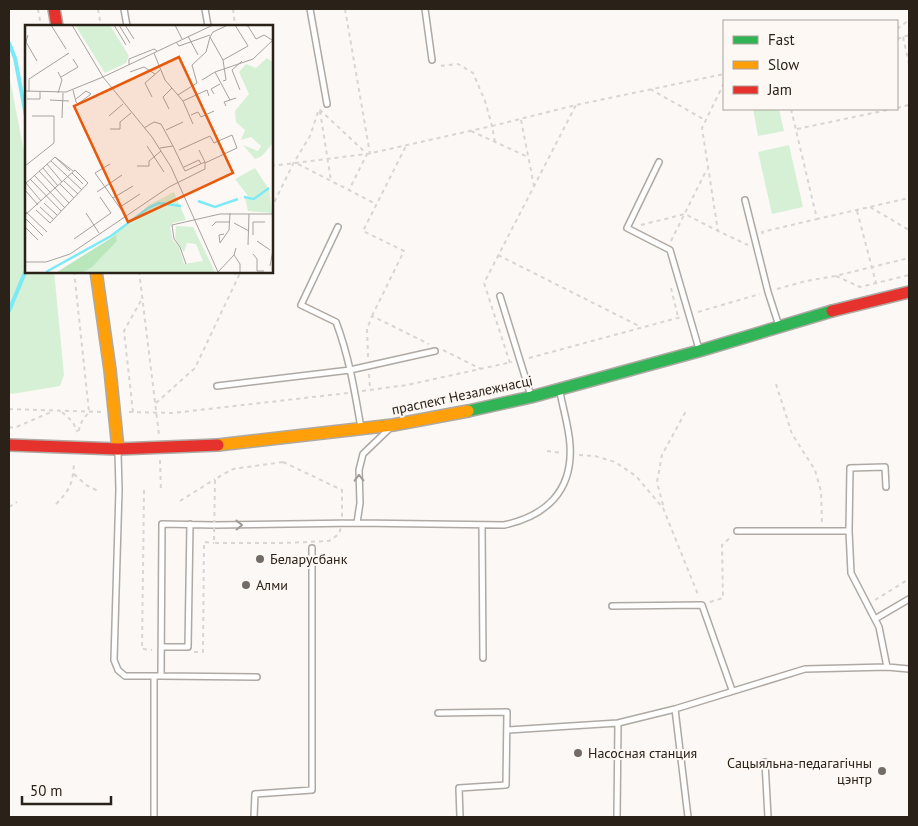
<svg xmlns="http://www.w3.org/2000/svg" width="918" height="826" font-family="'PT Sans',sans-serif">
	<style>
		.grass { fill: #d6f0d6 }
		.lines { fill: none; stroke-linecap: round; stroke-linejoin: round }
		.stream { stroke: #7ceaf6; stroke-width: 4 }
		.lane-casing { stroke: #afa9a4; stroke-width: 8 }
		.fast-casing { stroke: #afa9a4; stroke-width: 14 }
		.slow-casing { stroke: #afa9a4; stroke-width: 14 }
		.jam-casing { stroke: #afa9a4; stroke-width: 14 }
		.path { stroke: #d7d6d5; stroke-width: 2; stroke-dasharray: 4 4; stroke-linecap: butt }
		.lane { stroke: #fefefe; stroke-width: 5 }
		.fast { stroke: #30b455; stroke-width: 11 }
		.slow { stroke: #ff9f0a; stroke-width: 11 }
		.jam { stroke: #e5322d; stroke-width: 11 }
		.oneway { stroke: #9f9b97 }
		.poi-dot { fill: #736c66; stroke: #fdf8f3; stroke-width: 2 }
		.labels { text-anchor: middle; stroke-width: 4; stroke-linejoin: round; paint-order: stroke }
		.street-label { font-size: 14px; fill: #2a2119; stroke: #fdf8f3 }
		.poi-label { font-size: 14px; fill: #2a2119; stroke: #fdf8f3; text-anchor: start }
		.inset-river { fill: none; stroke: #7ceaf6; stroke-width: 2.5 }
		.inset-road { fill: none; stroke: #a7a29d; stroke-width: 1 }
		.view { fill: #e8590c; fill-opacity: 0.15; stroke: #e8590c; stroke-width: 2.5 }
		.inset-edge { fill: none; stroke: #2a2119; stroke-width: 2.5 }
	</style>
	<rect width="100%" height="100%" fill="#fbf8f5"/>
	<path class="grass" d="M9,74L26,162V271H54L64,375L60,386L12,394L9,393Z
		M753,109H779L784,131L758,136Z
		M789,145L803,207L772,214L758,152Z"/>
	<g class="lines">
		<path class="stream" d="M9,43L15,58L26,116
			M9,311L26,270"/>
		<defs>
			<path id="lane" d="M124,9L127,26
				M205,9L208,26
				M310,9L327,104
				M425,9L432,60
				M659,162L627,228L670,250L699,349
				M745,200L768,292L779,326
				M338,227L301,305L336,322C349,356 355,393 361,428
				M500,296L531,396
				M217,386L350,370L435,351
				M118,452L119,490L114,660L118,670L125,676H161
				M357,523L504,525C546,516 573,491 570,445C569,427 563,409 560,392
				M482,525L483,658
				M737,531H849L851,573L879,627L887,667
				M849,531L850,468L885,467L886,487
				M612,606L702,605L732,690
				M875,619L909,599
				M162,647H188L190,524
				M257,677L161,676L162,524L214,525L357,523L360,503L359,470L363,454L389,429
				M675,709L688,817
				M438,713L507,712L506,785L459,788L460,817
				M508,730L618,723L675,709L805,669L887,667L909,669
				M765,762L768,817
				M154,817V676
				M254,817L255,794L312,790V548
				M617,817L618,723"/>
			<path id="fast" d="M468,411L531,397L699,351L832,311"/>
			<path id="slow" d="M96,271L110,370L118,449
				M218,445L393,425L468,411"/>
			<path id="jam" d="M54,9L57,26
				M832,311L909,292
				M9,445L118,449L218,445"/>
		</defs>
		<use href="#lane" class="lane-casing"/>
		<use href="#fast" class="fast-casing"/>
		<use href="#slow" class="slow-casing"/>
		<use href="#jam" class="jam-casing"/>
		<path class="path" d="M38,9L41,26
			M98,9L101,26
			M233,9L235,26
			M345,9L370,154
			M897,29L909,20
			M903,37L909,64
			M897,39L909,35
			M724,83L702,128L718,231L748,245
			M650,89L705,120
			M897,108L909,105
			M791,109L817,219L909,198
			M320,111L331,181
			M521,120L534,186
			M797,129L892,109
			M471,131L528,157
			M495,142L492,126L576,105L724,74
			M298,164L376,204
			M271,166L367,154L492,126L485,101L473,73L458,64L439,66
			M870,207L909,230
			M271,209L293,164L310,136L319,109L367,154L349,190
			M857,211L876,283
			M641,225L685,214L718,231
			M763,234L762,232L817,219
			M671,241L707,169
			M498,255L641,327
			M74,271L89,412L82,421L77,435
			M139,271L159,435
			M235,271L236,279
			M836,276L860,287L909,275
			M671,288L678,317
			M777,289L806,281L835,276L909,258
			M698,312L760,294
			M372,316L404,251L363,231L406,146
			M443,350L481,369
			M368,357L367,329L372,316L429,344
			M529,358L681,317
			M510,363L484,283L576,105
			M369,374L370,389
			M776,384L792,434L815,470L821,491L822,524
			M362,391L407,385L512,362
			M156,403L195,368L241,271
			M9,409L101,412
			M62,412L73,422L77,432
			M129,412L173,413L348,393
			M133,412L124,331L143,297
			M9,427L14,428L51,412
			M547,451L562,453
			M579,455L595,456L615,462L636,476L663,508L699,597
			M160,460L161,492
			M283,462L342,490V524L339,534L329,541L283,543H214L215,479L233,469Z
			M74,474L86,485L98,491
			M144,490L142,649L152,650
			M180,501L215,479
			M56,504C71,489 73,482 74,462
			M663,505L657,482L662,455L687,409
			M9,507L17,502
			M875,600L909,579
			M710,602L723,598L722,545L732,536
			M194,652H203L204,542L214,543"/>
		<use href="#lane" class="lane"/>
		<use href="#fast" class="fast"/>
		<use href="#slow" class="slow"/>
		<use href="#jam" class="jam"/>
	</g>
	<defs><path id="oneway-chevron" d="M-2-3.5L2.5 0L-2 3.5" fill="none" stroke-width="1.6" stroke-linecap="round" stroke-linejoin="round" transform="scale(1.25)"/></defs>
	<g class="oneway">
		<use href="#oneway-chevron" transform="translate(359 478) rotate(-91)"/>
		<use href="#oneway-chevron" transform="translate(239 525) rotate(-1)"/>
	</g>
	<g class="poi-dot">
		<circle cx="260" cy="559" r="5"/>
		<circle cx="246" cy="585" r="5"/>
		<circle cx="578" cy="753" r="5"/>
		<circle cx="882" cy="771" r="5"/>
	</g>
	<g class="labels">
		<g class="street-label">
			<text transform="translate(462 395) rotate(-12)" y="5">праспект Незалежнасці</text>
		</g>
		<g class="poi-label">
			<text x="270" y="564">Беларусбанк</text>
			<text x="256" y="590">Алми</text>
			<text x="588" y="758">Насосная станция</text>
			<text x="872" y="768" text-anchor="end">Сацыяльна-педагагічны<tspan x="872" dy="16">цэнтр</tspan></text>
		</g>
	</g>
	<g transform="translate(25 25)">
		<rect width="248" height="248" fill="#fbf8f5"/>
		<path d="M50,0H85L104,31L101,38L80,48ZM242,33L247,37V119L237,131L230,134L218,120L233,126L236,121L226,112L216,115L220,105L211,97L210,86L224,69L214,47L221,39L231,43ZM230,143L243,163L229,173L223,171L210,154ZM244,164L247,188L223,186L220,173L230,175ZM149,167L161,195L148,198L145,202L148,216L154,221L159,239L178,236L171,219L162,218L159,227L150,214L151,201L168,202L190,247H58L92,216L91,211L88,212L90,207L106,198L124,180Z" fill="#d6f0d6"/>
		<path d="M91,210L92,216L67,242L58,247H32Z" fill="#bae6bc"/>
		<path class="inset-river" d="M219,172L229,174L244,163M173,176L190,182L213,174M21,247L86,211L123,183L134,178L156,181"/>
		<path class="inset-road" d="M12,0H26L41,24M47,0L78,52L127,112L146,142L193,247M89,0L101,20M94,0L105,18M100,0L109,14M150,0L157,14M218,0L223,1L231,14L239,10L247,15M3,10L1,17L12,36M163,11L173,30M151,17L154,21L185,10M129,28L140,55L158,76L168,99M198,35L223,21L210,0M104,40V34L129,24L132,26M33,47L37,55L33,68M105,47L119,42L130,49M36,52L53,42L48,34M78,52L188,0M177,55L190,47M198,56L201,55L198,35L185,12L188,7L203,0M48,65L51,77L53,79L66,69L61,66L51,74M215,65L207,45L217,36M0,66L41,67L78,52M4,67V54L44,28M189,69L186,64L195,59M153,70L172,58L167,40L181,27L185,12M127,72L120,58L135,45M2,74H15V67M25,75L44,76M205,75L190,47L228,34L248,15M158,76L182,65L184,71M201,81L199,77L211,73M144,84L138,72L147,63M166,90L173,87L176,92L189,86M84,91L98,79M37,93L38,68M119,103L129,97L136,99L148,121M85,104H95V97L106,88M141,105L158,97M122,121L139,147M135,123L148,121L160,146L180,137L174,125M154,125L185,111L189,118L207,110L212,123L180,138M30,132L48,146M30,132L45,146M26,136L57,165M22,139L37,157M85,139L70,148L100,190M0,141L29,118V91H7M112,141H124V136L136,126M159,142L174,135L176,139M18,143L33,161M14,146L44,178M47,148L58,159M9,150L40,183M5,154L36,186M39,156L53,169M1,158L16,176M0,159L30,132M35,159L49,173M0,165L13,180M72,167L97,150M88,173L108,161M19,178L32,190M15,182L28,194M95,182L115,169M0,186L22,207M61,188L74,208M0,190L50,145L63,158L25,198L11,185M0,193L18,211M209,198L224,206M187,201L191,197H204M0,202L13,215M199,209L194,210L195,218L204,205L205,188M228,210V197H240M49,214L86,188L75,172M232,216L245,225M223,220L224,189M228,229L232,234V246H239M209,230L215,239V247M0,237H21L45,229L144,162L180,144V137M161,239L155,222L149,214L147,200L195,189H248M245,241L248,225M193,247L209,230L211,223"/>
		<path class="view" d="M154,32L208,148L103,197L49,81Z"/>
		<rect width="248" height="248" class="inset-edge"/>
	</g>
	<rect width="918" height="826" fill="none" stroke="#2a2119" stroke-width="20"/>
	<rect x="723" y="20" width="175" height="90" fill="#fdf8f3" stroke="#a9a29c"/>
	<rect x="733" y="36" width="25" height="8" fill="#30b455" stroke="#a9a29c"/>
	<text x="768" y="45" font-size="15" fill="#2a2119">Fast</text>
	<rect x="733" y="61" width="25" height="8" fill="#ff9f0a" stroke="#a9a29c"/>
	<text x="768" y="70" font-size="15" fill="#2a2119">Slow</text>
	<rect x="733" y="86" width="25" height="8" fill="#e5322d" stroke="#a9a29c"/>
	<text x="768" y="95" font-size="15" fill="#2a2119">Jam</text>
	<path d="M22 796v8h89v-8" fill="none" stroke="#2a2119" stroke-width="2.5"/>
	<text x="30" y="796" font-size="15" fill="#2a2119" stroke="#fdf8f3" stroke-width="4" paint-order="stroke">50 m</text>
</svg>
